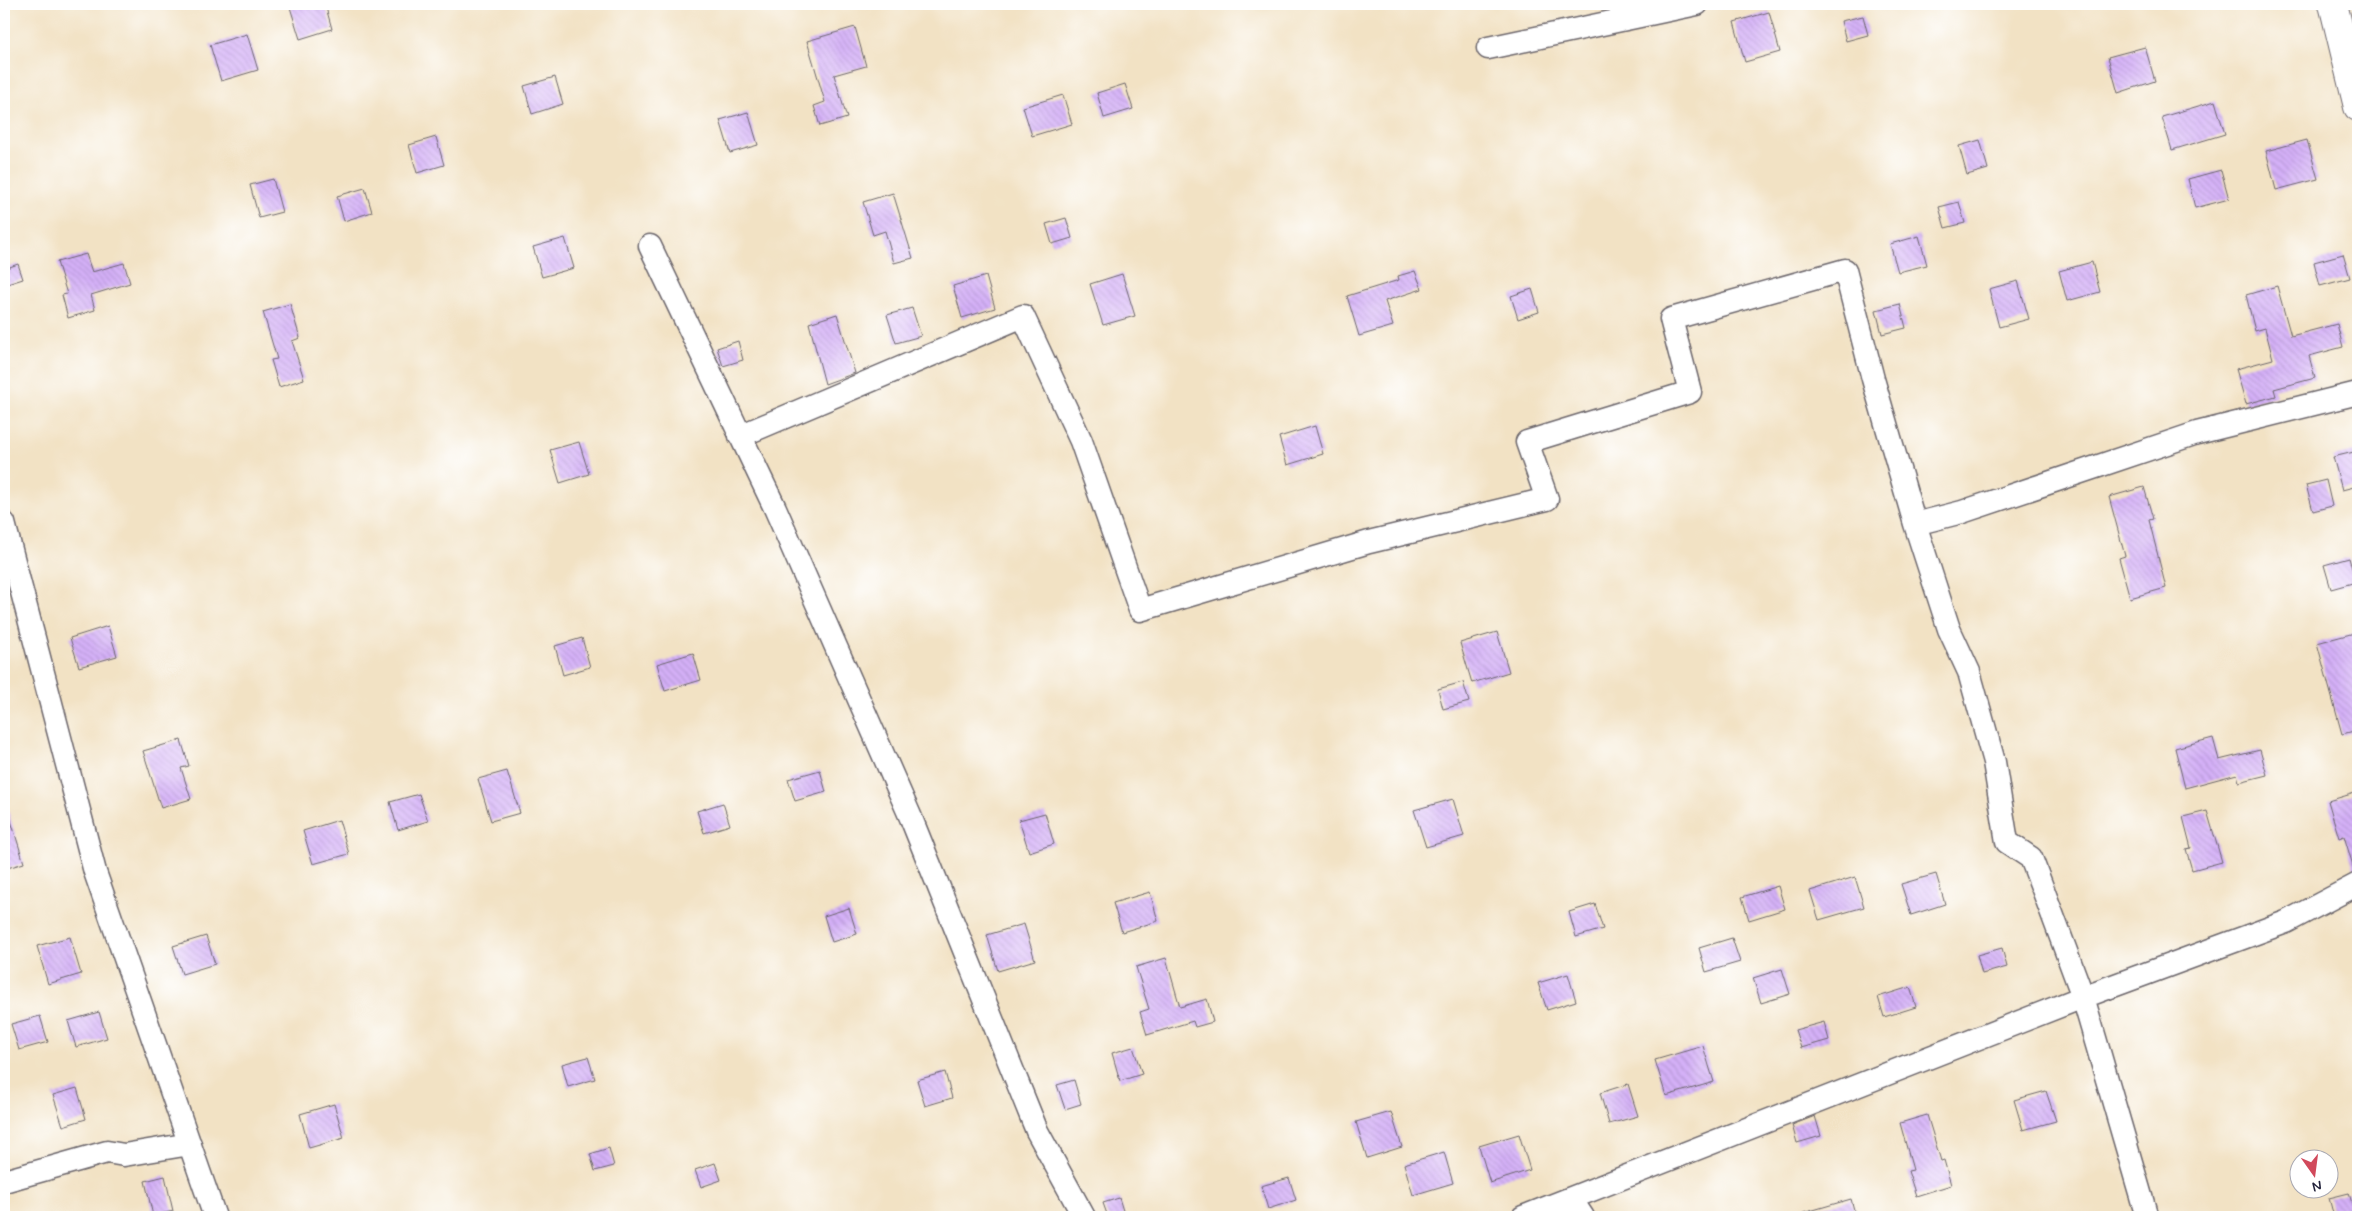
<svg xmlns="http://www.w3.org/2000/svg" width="2362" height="1221" font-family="Mynerve,sans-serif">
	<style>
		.building { fill: url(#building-back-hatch) }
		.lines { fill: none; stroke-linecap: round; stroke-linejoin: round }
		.minor-casing { stroke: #6b656b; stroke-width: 25 }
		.secondary-casing { stroke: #6b656b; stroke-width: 30 }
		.minor { stroke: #fff; stroke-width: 22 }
		.secondary { stroke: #fff; stroke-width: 28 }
	</style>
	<defs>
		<pattern id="building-back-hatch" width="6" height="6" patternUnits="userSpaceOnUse" patternTransform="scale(1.25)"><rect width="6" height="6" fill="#d4b0f7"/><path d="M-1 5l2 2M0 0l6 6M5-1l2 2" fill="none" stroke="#b697d5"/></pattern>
	</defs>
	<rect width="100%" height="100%" fill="#fff"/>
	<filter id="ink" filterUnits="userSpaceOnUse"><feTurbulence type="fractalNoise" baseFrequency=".02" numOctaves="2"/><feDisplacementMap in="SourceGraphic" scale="10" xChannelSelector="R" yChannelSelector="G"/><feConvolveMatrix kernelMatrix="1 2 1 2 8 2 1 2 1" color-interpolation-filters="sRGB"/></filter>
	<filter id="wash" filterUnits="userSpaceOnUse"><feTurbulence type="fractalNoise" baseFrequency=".0096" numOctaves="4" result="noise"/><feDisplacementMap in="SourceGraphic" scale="20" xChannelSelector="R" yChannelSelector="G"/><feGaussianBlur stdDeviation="1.12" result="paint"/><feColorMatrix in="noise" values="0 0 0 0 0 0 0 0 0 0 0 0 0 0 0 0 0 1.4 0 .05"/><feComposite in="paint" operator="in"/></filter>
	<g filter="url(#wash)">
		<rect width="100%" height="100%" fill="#f2e2c4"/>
		<g id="blocks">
			<path class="building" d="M289,4H325L332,29L300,39Z
				M1769,12L1780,52L1745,62L1734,22Z
				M1863,16L1868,35L1846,41L1841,21Z
				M855,27L866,66L834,75L847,118L820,126L814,106L825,102L807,41Z
				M247,34L258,70L221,81L210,45Z
				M2145,47L2155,81L2118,93L2108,57Z
				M555,77L563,104L532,114L524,86Z
				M1125,84L1133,109L1104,118L1097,93Z
				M1063,95L1072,124L1032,136L1023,107Z
				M2215,101L2225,134L2172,150L2162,117Z
				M748,112L758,145L730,153L720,120Z
				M436,137L444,165L417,173L409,145Z
				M1980,140L1988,169L1967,175L1959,146Z
				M2307,140L2318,179L2276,190L2266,151Z
				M2221,170L2229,199L2195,208L2188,179Z
				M273,179L282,212L259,218L250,185Z
				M365,188L372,212L344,221L337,196Z
				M893,193L913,258L894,263L885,231L873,235L863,202Z
				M1959,202L1965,223L1945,228L1939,207Z
				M1066,218L1072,238L1052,244L1046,224Z
				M1919,236L1927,265L1898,272L1890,244Z
				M565,238L574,268L542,277L533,247Z
				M86,254L92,272L124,263L130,283L91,295L95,310L68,318L62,295L67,294L57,262Z
				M2343,254L2350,278L2320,286L2314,262Z
				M2092,262L2100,292L2067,301L2059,271Z
				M18,264L23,279L4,285V269Z
				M1415,271L1422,289L1385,301L1393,326L1359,336L1347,296L1399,280L1398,276Z
				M1122,274L1135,316L1103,325L1090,284Z
				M986,276L995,308L962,318L953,286Z
				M2018,281L2029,319L1999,327L1989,289Z
				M2277,286L2291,336L2337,324L2343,347L2309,356L2315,378L2274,389L2276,396L2246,404L2236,369L2273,359L2265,328L2255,331L2246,295Z
				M1532,289L1539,312L1518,319L1511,296Z
				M290,304L300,338L292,341L304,379L279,387L271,360L277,359L263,312Z
				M1900,304L1906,328L1882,334L1876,310Z
				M912,308L921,336L896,343L887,315Z
				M837,314L855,373L825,384L809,323Z
				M738,341L743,360L723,366L717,348Z
				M1315,426L1323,454L1287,465L1279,437Z
				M579,442L589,474L560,483L550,450Z
				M2358,451V486L2342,490L2333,457Z
				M2326,480L2332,506L2313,511L2306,485Z
				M2144,487L2153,519L2149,520L2166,588L2130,598L2119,558L2125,556L2109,497Z
				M2349,558L2356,582L2331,589L2324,565Z
				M108,626L117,656L79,667L70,638Z
				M1497,632L1509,672L1472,683L1460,643Z
				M2358,632V730L2342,734L2317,643Z
				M582,638L590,667L563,675L555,646Z
				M693,653L701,680L665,691L657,664Z
				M1463,682L1469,702L1443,709L1438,689Z
				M2213,738L2219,760L2260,750L2267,775L2239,782L2237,774L2185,788L2175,748Z
				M181,740L189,766L181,768L191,799L161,808L143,751Z
				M820,770L826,792L795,801L788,779Z
				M507,771L520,813L491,821L478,779Z
				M2358,792V869H2354L2344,836L2339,838L2328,801Z
				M419,794L428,821L398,830L390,802Z
				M1453,799L1464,836L1426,847L1414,810Z
				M723,803L730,825L704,833L697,811Z
				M8,811L24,863L4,869V812Z
				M2207,811L2222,862L2192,870L2186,849L2191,848L2183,817Z
				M1045,813L1054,844L1029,852L1019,820Z
				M339,820L349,854L313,864L303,831Z
				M1936,874L1945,904L1911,915L1901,884Z
				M1855,877L1864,907L1819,920L1810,891Z
				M1778,886L1785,909L1749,920L1742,897Z
				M1150,892L1158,921L1122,932L1113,903Z
				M1595,904L1603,929L1576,937L1569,912Z
				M849,908L857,934L832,942L824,916Z
				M1024,924L1035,960L998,971L987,935Z
				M206,936L215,964L182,974L173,946Z
				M70,937L81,974L48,984L37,946Z
				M1732,938L1740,962L1706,972L1699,948Z
				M2002,948L2007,967L1982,974L1977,955Z
				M1166,958L1180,1007L1207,999L1213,1022L1195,1027L1193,1021L1147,1035L1140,1012L1149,1009L1136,967Z
				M1782,969L1790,994L1761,1003L1753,978Z
				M1568,974L1576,1001L1547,1010L1538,983Z
				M1910,987L1916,1007L1884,1017L1878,997Z
				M99,1012L107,1038L76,1047L68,1021Z
				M40,1016L48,1042L19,1050L11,1024Z
				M1824,1022L1829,1040L1801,1048L1795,1030Z
				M1703,1046L1714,1082L1666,1096L1655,1060Z
				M1133,1047L1142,1074L1120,1081L1112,1053Z
				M588,1057L595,1079L568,1087L562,1064Z
				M945,1072L952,1098L925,1106L917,1080Z
				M1074,1080L1081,1104L1065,1109L1057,1085Z
				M1628,1084L1638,1116L1609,1124L1600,1093Z
				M77,1088L86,1119L63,1126L53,1095Z
				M2046,1091L2056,1121L2023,1130L2014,1100Z
				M334,1104L344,1138L309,1148L300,1114Z
				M1391,1112L1402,1147L1367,1158L1356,1122Z
				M1927,1115L1941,1161L1944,1160L1951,1185L1916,1196L1908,1171L1913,1170L1900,1123Z
				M1815,1116L1821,1136L1797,1143L1792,1125Z
				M1519,1134L1530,1170L1490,1183L1479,1146Z
				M609,1148L614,1166L595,1171L590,1154Z
				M1444,1152L1453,1183L1413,1195L1404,1164Z
				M715,1163L721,1180L701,1187L695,1170Z
				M165,1176L173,1211L153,1216L145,1181Z
				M1289,1178L1296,1200L1268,1209L1261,1186Z
				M2349,1193L2355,1214L2334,1217L2329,1198Z
				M1119,1198L1125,1217H1108L1103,1203Z
				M1851,1199L1856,1217H1803V1213Z"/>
		</g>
	</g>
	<g filter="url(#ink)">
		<use href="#blocks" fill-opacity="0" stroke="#6b656b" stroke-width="1"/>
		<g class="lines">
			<defs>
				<path id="minor" d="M1488,48L1697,4
					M650,246L775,508L911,818L1037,1131L1084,1217
					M740,436L1023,316L1081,441L1140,610L1369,542L1547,499L1527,442L1690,392L1671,319L1845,270L1873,379L1915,524
					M4,523L95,872L215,1217
					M4,1181L107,1152L124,1155L190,1144
					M1571,1199L1583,1217
					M1523,1217L2083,997L2286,922L2358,884
					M2147,1217L2083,997L2044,892L2031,858L2007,842L1994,762L1969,672L1949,629L1915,524L1962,512L2197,433L2358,393"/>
				<path id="secondary" d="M2333,4L2358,107"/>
			</defs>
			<use href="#minor" class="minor-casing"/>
			<use href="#secondary" class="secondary-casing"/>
			<use href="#minor" class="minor"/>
			<use href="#secondary" class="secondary"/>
		</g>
	</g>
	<rect width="2362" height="1221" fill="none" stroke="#fff" stroke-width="20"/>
	<g transform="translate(2314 1174) rotate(166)"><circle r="24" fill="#ffffff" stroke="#a7a7b1"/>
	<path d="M0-4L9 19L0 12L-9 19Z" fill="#d1495b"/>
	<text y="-8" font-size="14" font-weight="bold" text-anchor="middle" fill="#22223b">N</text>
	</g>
</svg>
